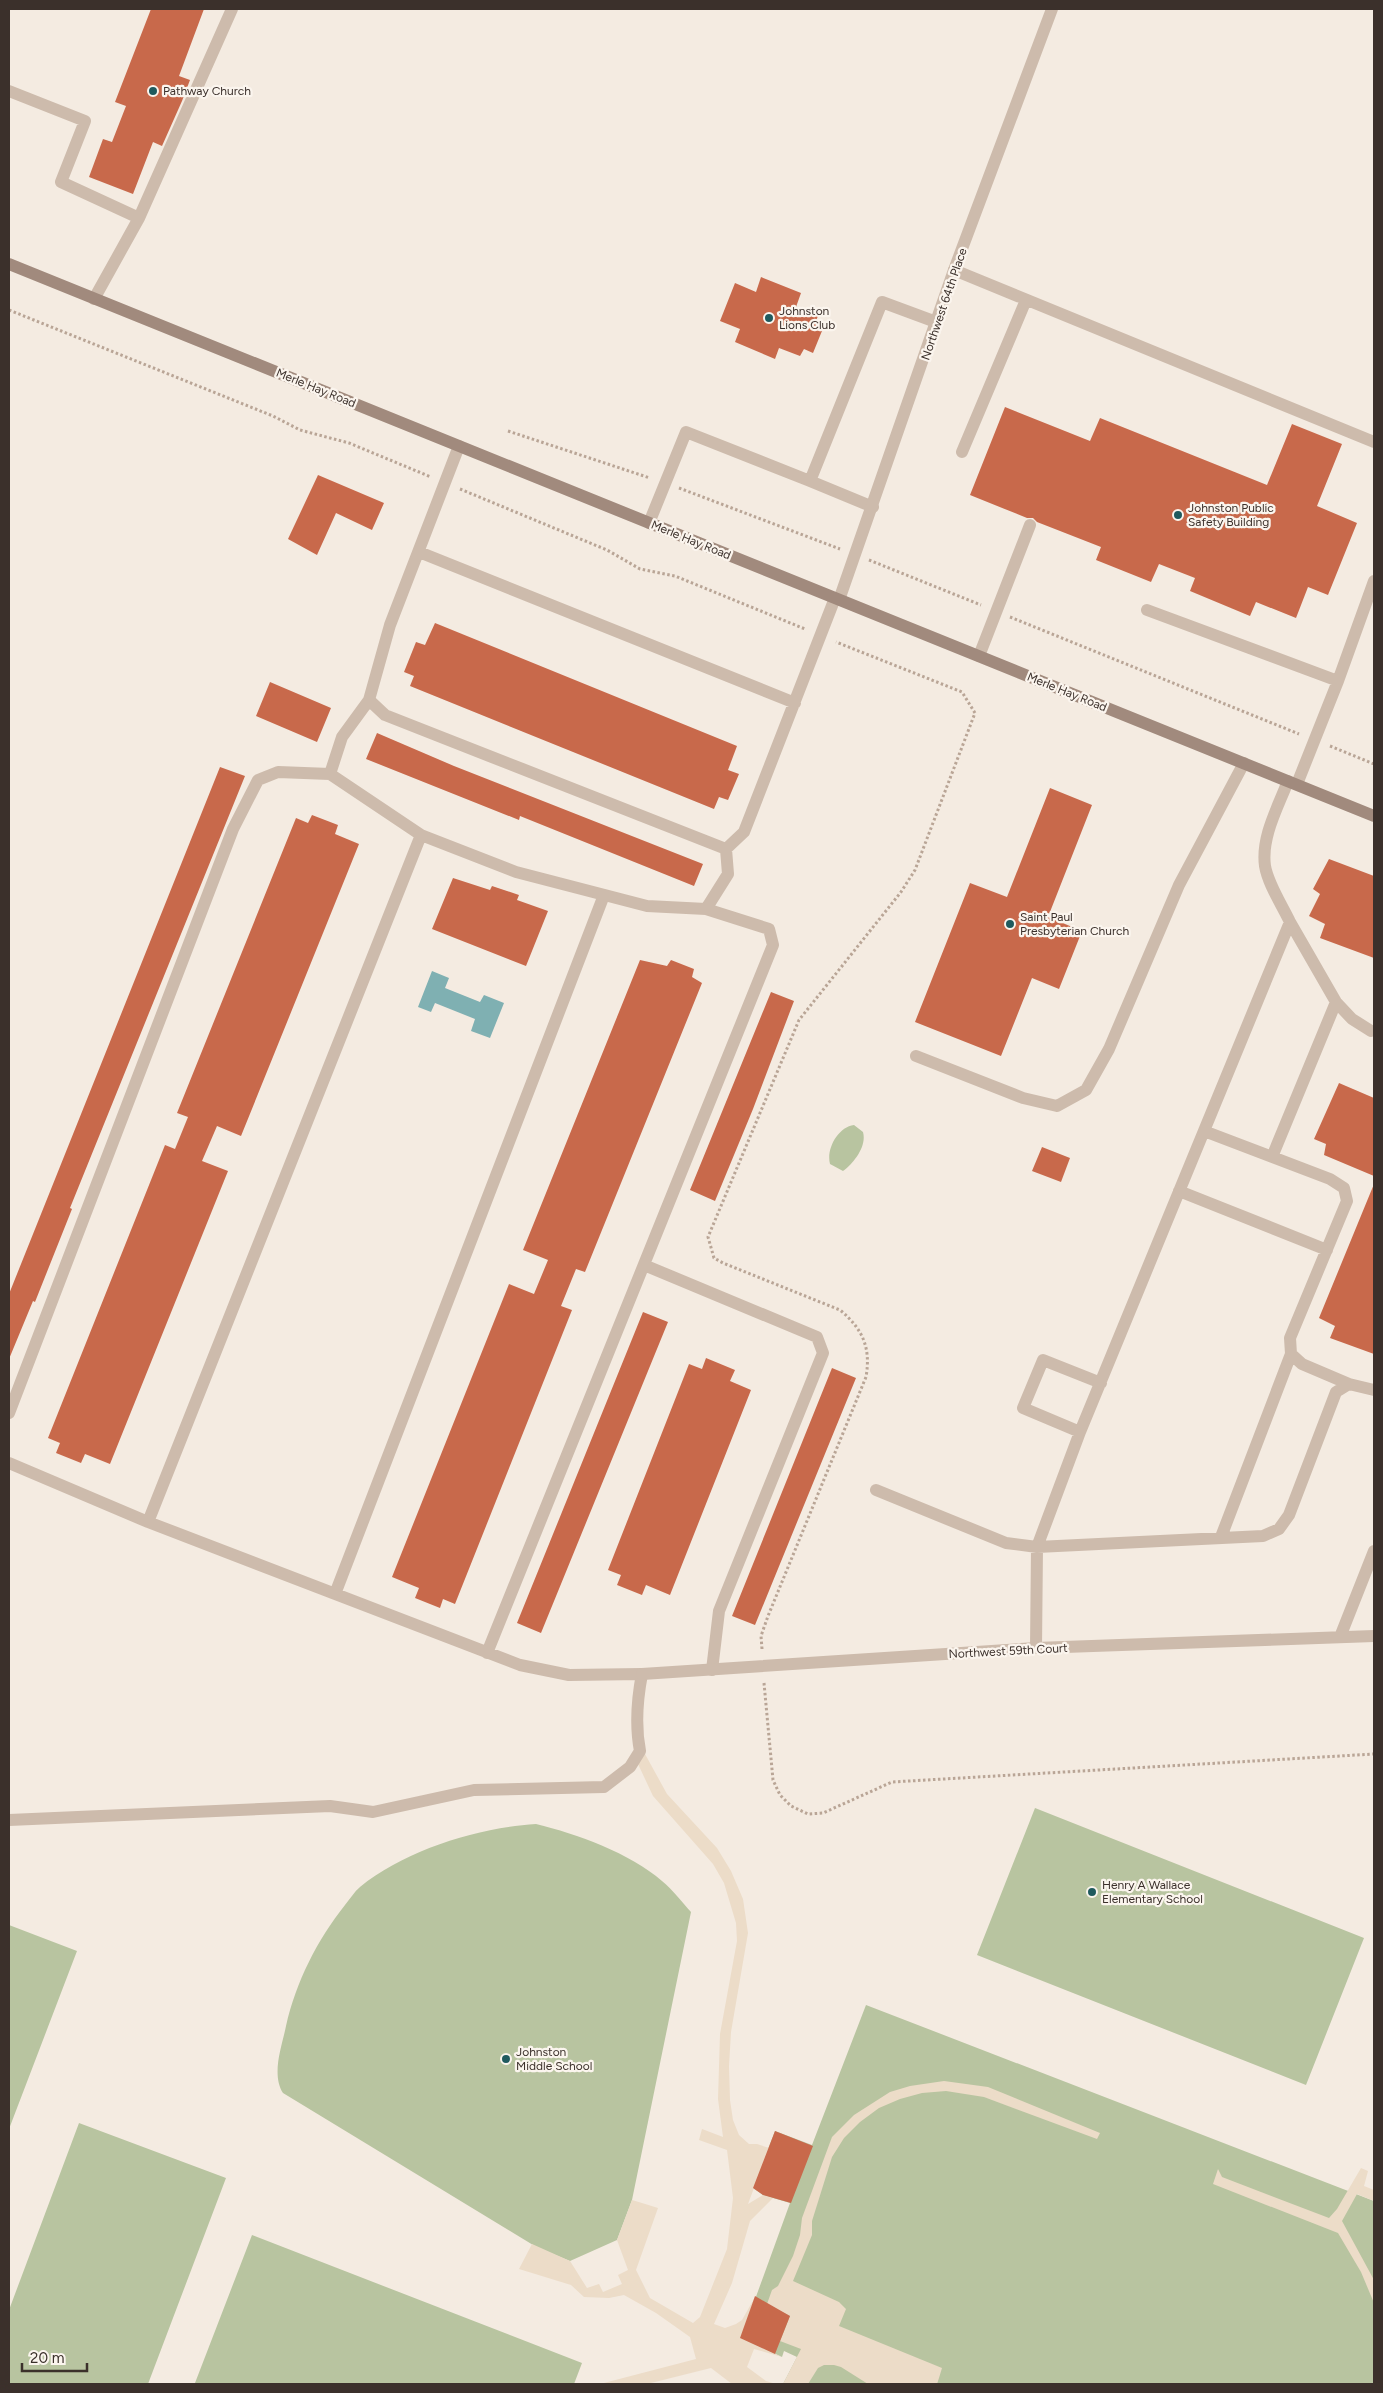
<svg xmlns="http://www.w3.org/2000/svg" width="1383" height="2393" font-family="Figtree,sans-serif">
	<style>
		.green { fill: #b8c4a0 }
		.plaza { fill: #ecdcc8 }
		.water { fill: #7fb0b2 }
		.building { fill: #c8694b }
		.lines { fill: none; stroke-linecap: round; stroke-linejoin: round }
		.path { stroke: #b9a596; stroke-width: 3; stroke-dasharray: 2.5 2.5; stroke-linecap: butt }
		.service { stroke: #cdbbac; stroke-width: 12 }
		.minor { stroke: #cdbbac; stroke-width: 12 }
		.secondary { stroke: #a18a7d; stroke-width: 12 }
		.poi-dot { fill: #1f5a5e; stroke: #fbf5ee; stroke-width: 2 }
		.labels { text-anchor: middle; stroke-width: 4.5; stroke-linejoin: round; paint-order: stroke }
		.poi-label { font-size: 12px; fill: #3b302b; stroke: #fbf5ee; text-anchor: start }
		.street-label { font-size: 12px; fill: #3b302b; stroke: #fbf5ee }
	</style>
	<rect width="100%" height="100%" fill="#f4ebe1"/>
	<path class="green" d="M854,1125L863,1132C867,1146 854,1163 843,1171L830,1164C826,1149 838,1127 854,1125Z
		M1035,1808L1364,1938L1306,2085L977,1955Z
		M536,1824C577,1834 630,1853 662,1881C673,1890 682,1902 691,1912L632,2200L617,2240L570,2261L538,2248L283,2093C271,2074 282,2046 286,2026C296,1982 317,1940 345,1905C350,1899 354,1892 360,1887C406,1850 477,1828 536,1824Z
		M9,1925L77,1951L9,2129Z
		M866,2005L1374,2201V2384H783L797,2357L784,2351L782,2357L741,2338L790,2203L763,2195L753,2188L775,2131L812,2145Z
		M79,2123L226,2178L148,2384H9V2310Z
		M252,2235L582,2363L574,2384L195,2383Z"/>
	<path class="plaza" d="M645,1754L667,1794L717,1848L731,1871L743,1899L748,1933L731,2032L729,2066L730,2100L733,2120L739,2135L749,2144H757L769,2148L748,2204L763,2195L773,2198L750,2221L732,2283L714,2324L725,2328L736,2324L742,2320L755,2297L741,2338L782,2357L754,2349L747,2367L766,2381L776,2384H732L711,2368L647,2384H600L696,2359L690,2337L656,2313L624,2295L609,2298L584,2297L571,2285L519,2269L532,2244L570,2261L587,2288L599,2284L603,2292L622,2284L618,2275L628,2270L617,2240L632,2200L642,2203L658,2208L636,2270L650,2298L693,2323L700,2317L727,2249L733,2198L727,2150L699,2140L702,2129L723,2137L718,2099L720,2034L737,1941L736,1923L724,1883L713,1864L653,1796L638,1764Z
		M944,2081L988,2087L1100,2133L1097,2139L984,2097L946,2091L922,2093L900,2099L879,2108L860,2122L844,2138L832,2157L812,2221V2235L793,2281L839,2302L846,2309L839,2326L942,2368L939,2378L937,2384H868L841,2367L834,2365H824L818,2368L808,2384H783L801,2349L780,2341L790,2316L767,2304L772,2290L778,2286L793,2256L800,2235L802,2218L832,2137L854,2115L890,2092L910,2086Z
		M1361,2168L1368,2171L1364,2186L1374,2190V2201L1357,2194L1342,2221L1374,2280V2303L1361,2272L1338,2233L1213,2184L1218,2169L1222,2177L1329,2218L1337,2209Z"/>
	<path class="water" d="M432,971L449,978L445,988L480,1002L484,995L504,1003L490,1038L471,1031L475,1019L435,1003L431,1012L418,1007Z"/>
	<path class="building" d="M151,9H204L179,76L190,80L182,101L162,146L153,142L133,194L89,177L103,139L112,142L126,106L115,102Z
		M761,277L801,293L796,307L818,316L815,323L824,326L813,353L804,349L800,356L779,348L775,359L735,342L740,329L720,321L735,283L756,292Z
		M1005,407L1090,441L1100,418L1267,485L1292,424L1342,444L1317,506L1357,523L1328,595L1308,587L1296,618L1256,602L1250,616L1190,591L1195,578L1159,564L1151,582L1096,560L1101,547L1037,522L1033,518H1027L970,495Z
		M318,475L384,503L372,530L336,513L317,555L288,539Z
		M435,623L737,746L728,770L739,774L728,800L719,797L714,809L410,686L414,676L404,672L416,642L425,645Z
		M270,682L331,708L317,742L256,716Z
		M377,733L454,766L703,864L694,886L520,816L519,820L366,759Z
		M220,767L245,776L70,1208L72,1209L35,1302L33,1301L9,1359V1294Z
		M1050,788L1092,805L1048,917L1082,931L1059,989L1032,978L1001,1056L915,1022L970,883L1007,897Z
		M312,815L338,825L335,834L359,844L241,1136L217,1126L202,1161L228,1171L110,1464L85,1454L81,1463L56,1453L60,1443L48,1438L165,1145L175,1149L188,1117L177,1113L296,818L308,823Z
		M1329,859L1374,876V958L1320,938L1325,924L1309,916L1320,894L1313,889Z
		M453,878L490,890L492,886L519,895L517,900L548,911L526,966L432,929Z
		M640,960L667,966L671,960L694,969L692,977L702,983L585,1272L576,1269L561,1306L572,1310L455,1604L443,1599L440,1608L415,1598L419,1588L392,1577L509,1284L534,1294L548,1260L523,1250Z
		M771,992L794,1001L753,1109L715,1201L690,1190Z
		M1339,1083L1374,1098V1176L1324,1155L1326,1144L1314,1139Z
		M1042,1147L1070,1158L1061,1182L1032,1171Z
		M1374,1184V1354L1330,1338L1335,1326L1319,1318Z
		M643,1312L668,1322L541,1633L517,1623Z
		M706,1358L735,1370L730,1381L751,1390L670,1595L646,1585L642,1595L617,1585L621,1575L608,1570L689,1364L702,1369Z
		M832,1368L856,1378L755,1625L732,1616Z
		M775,2131L813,2146L791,2203L763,2195L753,2188Z
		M755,2296L790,2316L775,2354L740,2338Z"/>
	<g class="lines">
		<path class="path" d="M9,310L273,416L300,430L349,443L431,477
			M508,431L650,478
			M679,488L840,549
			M460,489L607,550L640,569L675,576L805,629
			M869,560L981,605
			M1010,617L1299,734
			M1330,746L1374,764
			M762,1649L761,1636L768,1616L866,1377C871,1348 863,1329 840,1310L723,1263L714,1258L708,1237L799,1020L901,892L915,870L975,713L962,692L836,642
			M764,1683L773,1780L780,1795L791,1806L808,1814L823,1813L892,1782L1374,1754"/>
		<path class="service" d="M9,91L85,121L61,182L139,218
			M954,270L1374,442
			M94,299L139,218L232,9
			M459,446L390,625L369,700L385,715L726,849L744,832L835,598
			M962,452L1026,300
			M873,507L810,481L882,302L936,322
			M649,523L686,432L810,481
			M419,552L795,703
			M1147,610L1338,681
			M979,656L1030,525
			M369,700L342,737L330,774L421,835L516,872L647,906L706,909L728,874L726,849
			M1297,784L1338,681L1374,581
			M1336,1002L1352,1019L1371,1031
			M916,1056L1023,1098L1057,1106L1086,1090L1109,1049L1179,885L1244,763
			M1204,1131L1330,1179L1344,1188L1347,1201L1290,1338L1291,1354L1302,1364L1349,1384
			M1272,1157L1336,1002L1290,922
			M1179,1191L1327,1250
			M644,1265L817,1337L823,1353L719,1611L712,1670
			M9,1413L233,829L258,780L278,772L330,774
			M1080,1432L1023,1408L1043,1360L1101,1383
			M9,1463L148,1522
			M876,1490L1006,1543L1037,1547L1263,1536L1279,1529L1289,1515L1336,1392L1349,1384L1374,1390
			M1221,1537L1291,1354
			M335,1594L604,895
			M1036,1648L1037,1547L1080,1432L1290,922C1282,905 1268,884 1265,866C1261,837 1278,807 1288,781
			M487,1653L773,945L769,929L706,909
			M9,1820L330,1806L373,1812L474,1790L604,1787L630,1767L640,1751C635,1725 637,1700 642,1674L569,1675L520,1665L148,1522L421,835"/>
		<path class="minor" d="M839,600L954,270L1052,9
			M1340,1637L1374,1551
			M642,1674L1036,1648L1374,1636"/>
		<path class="secondary" d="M9,264L1374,816"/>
	</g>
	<g class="poi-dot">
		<circle cx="153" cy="91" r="5"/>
		<circle cx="769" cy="318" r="5"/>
		<circle cx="1178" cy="515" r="5"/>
		<circle cx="1010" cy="924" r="5"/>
		<circle cx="1092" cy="1892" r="5"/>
		<circle cx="506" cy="2059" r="5"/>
	</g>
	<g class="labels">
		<g class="poi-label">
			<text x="163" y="95">Pathway Church</text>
			<text x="779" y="315">Johnston<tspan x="779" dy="14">Lions Club</tspan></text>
			<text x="1188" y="512">Johnston Public<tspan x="1188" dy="14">Safety Building</tspan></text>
			<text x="1020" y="921">Saint Paul<tspan x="1020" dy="14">Presbyterian Church</tspan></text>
			<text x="1102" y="1889">Henry A Wallace<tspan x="1102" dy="14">Elementary School</tspan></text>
			<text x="516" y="2056">Johnston<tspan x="516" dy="14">Middle School</tspan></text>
		</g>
		<g class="street-label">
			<text transform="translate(944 304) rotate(-71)" y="4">Northwest 64th Place</text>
			<text transform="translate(316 388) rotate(22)" y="4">Merle Hay Road</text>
			<text transform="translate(691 540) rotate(22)" y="4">Merle Hay Road</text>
			<text transform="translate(1067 692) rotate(22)" y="4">Merle Hay Road</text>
			<text transform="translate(1008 1651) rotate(-3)" y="4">Northwest 59th Court</text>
		</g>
	</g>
	<rect width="1383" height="2393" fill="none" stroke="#3b302b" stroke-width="20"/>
	<path d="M22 2363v8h65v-8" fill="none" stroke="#3b302b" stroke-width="2.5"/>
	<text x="30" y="2363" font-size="15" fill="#3b302b" stroke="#fbf5ee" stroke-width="4" paint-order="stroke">20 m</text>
</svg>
